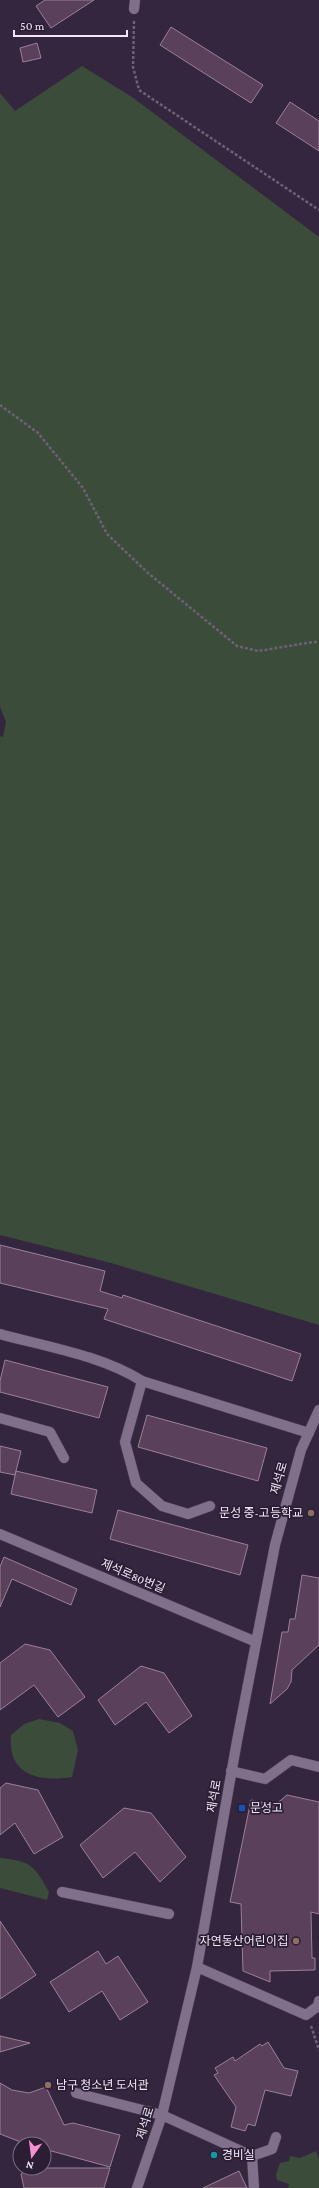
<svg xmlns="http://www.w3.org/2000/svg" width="319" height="2188" font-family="'Crimson Pro','Noto Sans KR',serif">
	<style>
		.green { fill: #3b4c3a }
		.building { fill: #5b405b; stroke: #9a8199 }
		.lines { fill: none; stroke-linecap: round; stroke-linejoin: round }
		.minor-casing { stroke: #4f4358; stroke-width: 11 }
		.path { stroke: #6d6176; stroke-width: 2.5; stroke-dasharray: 3 2; stroke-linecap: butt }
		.minor { stroke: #80708b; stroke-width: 10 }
		.education-dot { fill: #8d6e63; stroke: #2a1d34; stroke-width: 1.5 }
		.transit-dot { fill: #1a4fb4; stroke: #2a1d34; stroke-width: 1.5 }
		.culture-dot { fill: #0f9aa8; stroke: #2a1d34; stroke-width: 1.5 }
		.labels { text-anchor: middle; stroke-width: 3.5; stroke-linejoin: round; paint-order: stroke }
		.street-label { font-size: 12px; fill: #f1e8f8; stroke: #2a1d34 }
		.poi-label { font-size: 12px; fill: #f1e8f8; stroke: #2a1d34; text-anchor: start }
	</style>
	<rect width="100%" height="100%" fill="#34263e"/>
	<path class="green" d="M82,66L132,97L319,237V1325L111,1263L0,1235V736L3,737L6,722L0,707V93L15,111Z
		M39,1719L60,1723L73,1731L78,1750L72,1777C40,1782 7,1776 11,1735L24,1724Z
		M0,1858C31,1861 34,1865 49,1892L47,1900L0,1888Z
		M316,2151L319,2159V2188H288L289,2184L277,2180L276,2175L280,2163L289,2161L290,2156L300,2158Z"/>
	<path class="building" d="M45,0H94L51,28L36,6Z
		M171,27L263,85L251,103L160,45Z
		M37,43L41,58L23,62L20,48Z
		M290,102L319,121V151L276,123Z
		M0,1245L105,1271L100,1291L122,1298L123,1295L301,1354L292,1381L104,1319L108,1309L0,1283Z
		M5,1360L108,1387L99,1418L0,1392V1381Z
		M147,1415L267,1448L258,1481L138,1447Z
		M0,1446L21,1451L15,1475L0,1472Z
		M16,1471L97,1490L92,1513L11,1494Z
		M118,1510L248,1545L240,1575L110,1539Z
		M4,1557L77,1589L71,1605L12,1579L0,1607V1567Z
		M302,1575L319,1578V1645L292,1670L291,1682L287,1689L270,1704L282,1632H288L290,1619H295Z
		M25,1644L50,1650L85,1697L58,1717L34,1685L0,1710V1663Z
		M141,1666L164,1673L192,1716L169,1733L146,1702L115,1725L98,1700Z
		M6,1783L38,1790L63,1837L34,1854L15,1823L0,1835V1788Z
		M287,1795L319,1802V1914L311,1912L312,1958H315V1970L270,1971V1982L243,1971L241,1904L230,1902L251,1800L275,1805Z
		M124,1808L151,1813L186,1857L160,1882L135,1852L103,1878L80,1845Z
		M0,1921L36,1975L0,1999Z
		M98,1951L106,1964L118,1956L148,2002L120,2020L102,1991L69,2012L50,1982Z
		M0,2036L30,2043L0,2052Z
		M268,2042L284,2068L298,2071L291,2096L265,2090L255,2126L248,2124L245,2131L231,2127L236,2107L214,2075L218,2073L215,2068L233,2057L235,2061L260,2044L262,2046Z
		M0,2083L12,2090L29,2093L46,2087L64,2125L73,2123L120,2135L110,2167L44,2149V2144H26L0,2134Z
		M30,2168H110L104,2188H24L21,2174Z
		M239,2171L247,2188H203Z"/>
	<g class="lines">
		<defs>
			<path id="minor" d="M134,9L135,0
				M0,1334C47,1347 100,1355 142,1381L309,1433
				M142,1381L125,1442L136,1483L162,1506L188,1514L210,1506
				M0,1418L50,1432L64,1458
				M0,1534L256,1642
				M231,1771L265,1779L291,1760L319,1767
				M62,1892L169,1914
				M197,1967L306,2015L318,2006L319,2001
				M76,2093L162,2115L252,2156L254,2188
				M252,2156L272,2149L276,2137
				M137,2188L162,2115L197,1967L237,1741L275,1545L301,1450L319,1410"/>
		</defs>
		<use href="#minor" class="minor-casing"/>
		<path class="path" d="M134,21L133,67L139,90L319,210
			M0,405L38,433L83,488L107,534L148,573L237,646L258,651L313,642H319
			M311,2026L319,2050"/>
		<use href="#minor" class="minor"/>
	</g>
	<g class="education-dot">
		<circle cx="311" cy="1513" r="4"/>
		<circle cx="296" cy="1941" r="4"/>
		<circle cx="48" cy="2085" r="4"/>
	</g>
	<rect class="transit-dot" x="238" y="1804" width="8" height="8" rx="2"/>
	<circle class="culture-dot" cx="214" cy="2155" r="4"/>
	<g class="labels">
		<g class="street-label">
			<text transform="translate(279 1478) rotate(-74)" y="4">제석로</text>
			<text transform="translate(133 1576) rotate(23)" y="4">제석로80번길</text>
			<text transform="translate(214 1796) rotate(-80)" y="4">제석로</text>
			<text transform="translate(145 2123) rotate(-73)" y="4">제석로</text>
		</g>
		<g class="poi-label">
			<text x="303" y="1517" text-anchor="end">문성 중-고등학교</text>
			<text x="250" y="1812">문성고</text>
			<text x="288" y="1945" text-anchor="end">자연동산어린이집</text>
			<text x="56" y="2089">남구 청소년 도서관</text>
			<text x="222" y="2159">경비실</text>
		</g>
	</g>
	<g transform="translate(32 2156) rotate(194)"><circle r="19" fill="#2a1d34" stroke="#7a6e82"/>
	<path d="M0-3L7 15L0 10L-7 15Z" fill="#f690d0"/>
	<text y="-6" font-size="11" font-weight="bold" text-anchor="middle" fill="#f1e8f8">N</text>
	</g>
	<path d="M14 30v6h113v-6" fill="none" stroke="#f1e8f8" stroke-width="2"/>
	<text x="20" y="30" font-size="12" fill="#f1e8f8" stroke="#2a1d34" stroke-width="3" paint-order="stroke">50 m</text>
</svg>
